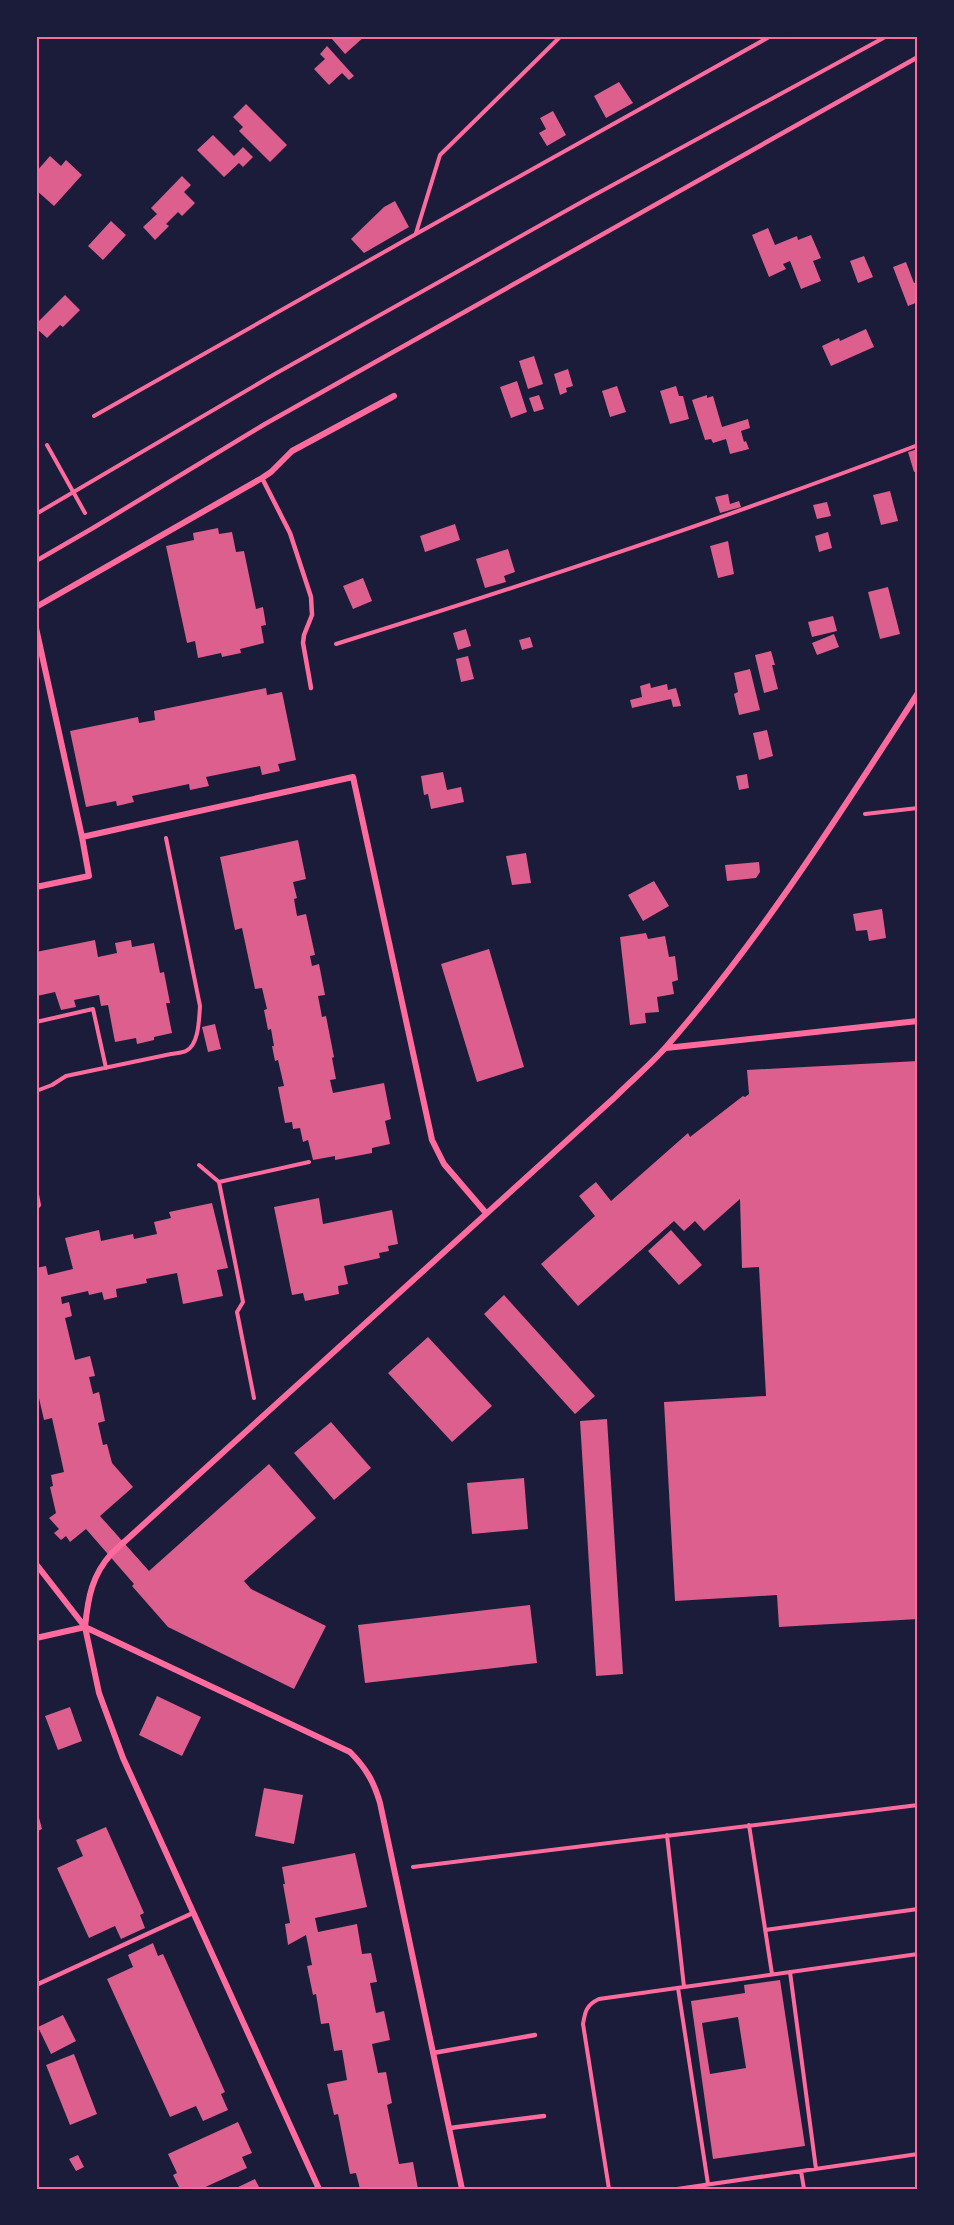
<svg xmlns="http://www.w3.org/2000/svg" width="954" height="2225" font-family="Cabin,sans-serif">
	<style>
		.building { fill: #dd5f8e; fill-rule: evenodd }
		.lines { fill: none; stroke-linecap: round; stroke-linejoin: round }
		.path { stroke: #ff6b9d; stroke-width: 4 }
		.service { stroke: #ff6b9d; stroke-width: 4.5 }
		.minor { stroke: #ff6b9d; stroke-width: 6 }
		.neatline { fill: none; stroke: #ff6b9d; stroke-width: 2 }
	</style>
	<rect width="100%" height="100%" fill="#1b1b3a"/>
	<path class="building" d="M335,36H365L345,54L332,39Z
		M327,46L354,76L349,80L342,73L329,85L314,69L325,59L320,54Z
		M619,82L633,103L606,118L594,96Z
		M246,104L287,145L270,162L239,131L243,127L233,117Z
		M553,111L566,135L547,146L539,133L546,129L540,118Z
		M213,135L234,156L243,147L253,157L243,167L239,163L224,177L197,150Z
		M50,156L61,166L66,160L82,175L54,206L36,190V172Z
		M182,176L191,185L184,192L195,203L182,216L178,212L166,224L169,226L155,240L143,227L157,214L151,208Z
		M395,201L409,227L364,253L351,239L384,207Z
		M111,221L126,235L103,260L88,246Z
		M768,228L775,245L797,236L798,240L811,235L821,258L813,261L821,281L801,289L790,261L783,264L786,269L769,277L752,235Z
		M864,256L873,277L858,283L850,261Z
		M906,262L914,283L918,282V302L908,306L893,267Z
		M65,295L80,310L63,327L60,325L47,338L36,328V324Z
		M866,329L874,347L831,366L822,346L839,338L840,341Z
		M534,356L543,384L528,389L519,361Z
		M568,369L573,386L566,388L567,392L560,395L554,374Z
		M517,381L527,412L511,418L500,387Z
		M617,386L626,412L610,417L602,391Z
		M676,386L679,396H683L689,419L670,424L660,391Z
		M539,395L544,409L534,412L529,398Z
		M707,395V398L713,396L722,427L748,419L750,428L741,431L744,442L746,441L749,449L730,454L726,439L713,443L711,439L705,440L692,400Z
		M918,449V471L914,472L908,452Z
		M890,491L898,521L881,525L873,495Z
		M728,494L730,504L739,501L741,507L720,513L715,497Z
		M827,502L831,516L817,519L813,505Z
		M455,524L460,540L425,552L420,536Z
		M218,528L219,534L232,532L236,552L244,551L256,609L263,607L266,625L261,626L264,643L240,649L241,653L222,657L221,653L198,658L195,641L187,643L166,546L194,540L193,533Z
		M828,532L832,548L819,552L815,536Z
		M728,541L734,574L718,578L710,546Z
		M508,549L515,572L504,576L506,582L485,588L476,559Z
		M363,578L372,601L353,609L343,586Z
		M888,587L900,634L880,639L868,592Z
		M833,616L837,631L812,637L808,622Z
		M466,629L471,646L458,650L453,633Z
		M834,634L839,647L817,655L812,643Z
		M530,637L533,647L522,650L519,640Z
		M771,651L775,665H772L778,689L764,693L755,655Z
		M468,656L474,679L461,682L456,659Z
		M750,669L760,710L739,715L734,694L738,692L734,673Z
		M650,683L651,688L667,684L668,690L676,688L681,706L673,707L671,699L632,708L630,700L642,697L640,686Z
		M266,688L267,695L282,692L296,760L278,764L280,771L262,775L260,766L206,777L209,786L190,790L189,784L132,796L134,802L117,806L116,801L86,807L70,731L138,717L139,723L155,720L154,711Z
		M767,730L773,756L759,760L753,733Z
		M443,772L447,790L461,787L464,802L431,809L428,794L424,795L421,776Z
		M747,774L749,788L739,790L736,776Z
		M298,840L306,879L293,882L297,898L294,899L297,916L306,914L315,955L310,956L312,966L319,964L325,995L318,996L322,1017L326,1016L334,1057L332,1058L336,1079L330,1080L333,1093L384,1083L391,1119L385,1121L390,1144L372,1148V1153L335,1160V1156L313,1160L308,1140L303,1142L300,1128L293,1129L292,1122L285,1123L278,1087L284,1086L278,1060L275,1061L272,1046H274L271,1029L268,1030L264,1010L267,1009L262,988L255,989L242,928L235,930L220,857Z
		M526,853L531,883L512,885L506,856Z
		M759,862L760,872L756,878L727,881L725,865Z
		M654,881L669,906L643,921L628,895Z
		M882,909L886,938L869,941L867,930L856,931L853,914Z
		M646,933L648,939L665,936L669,957L675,956L678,980L672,982L674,994L657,997L659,1012L645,1013L646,1023L630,1025L620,937Z
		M95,940L98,957L117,953L115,943L131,940L132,947L154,943L160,973L164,972L170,1003H166L172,1033L154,1037V1040L137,1044L136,1038L115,1042L108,1005L101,1006L99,995L74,1000L76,1007L61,1010L55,992L37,996L38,1002H36V952Z
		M489,949L524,1067L477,1082L441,964Z
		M215,1024L221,1049L208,1052L202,1027Z
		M918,1061V1619L779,1627L777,1595L675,1601L664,1402L766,1396L759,1267L742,1268L740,1199L704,1231L695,1221L684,1231L674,1221L578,1306L541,1264L595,1216L579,1196L596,1182L611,1201L688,1133L690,1137L743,1096L745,1097L749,1094L747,1070Z
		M319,1198L323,1224L392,1210L398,1244L388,1246L389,1251L379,1253L380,1258L344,1266L348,1284L338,1286L339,1294L305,1301L303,1293L292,1295L274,1207Z
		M212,1203L228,1268L217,1270L223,1296L183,1304L177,1273L146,1279L147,1283L116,1289L117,1297L104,1300L102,1292L89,1295L88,1291L61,1297L62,1304L69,1302L72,1316L65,1318L75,1360L90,1356L95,1376L89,1377L93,1394L99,1392L105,1421L98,1423L103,1445L107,1444L112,1463L133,1487L100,1516L149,1571L269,1464L316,1518L244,1581L251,1589L326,1626L294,1689L168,1627L132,1586L134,1584L86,1529L70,1542L66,1536L61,1540L54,1533L59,1529L49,1518L56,1513L50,1487L53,1486L51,1475L64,1472L52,1418L44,1420L36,1385V1268L46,1266L48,1275L73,1269L65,1238L99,1230L101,1241L133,1234L134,1239L157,1234L154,1222L171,1218L169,1212Z
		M671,1230L702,1265L679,1285L648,1251Z
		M504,1295L595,1396L575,1414L484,1314Z
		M428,1337L492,1406L452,1442L388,1373Z
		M607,1419L623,1674L596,1676L580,1421Z
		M331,1422L371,1468L334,1500L294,1453Z
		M524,1478L528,1529L472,1534L467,1483Z
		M530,1605L537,1663L365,1683L358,1625Z
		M157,1696L201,1717L182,1756L139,1735Z
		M70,1707L82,1741L58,1750L45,1716Z
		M264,1788L303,1795L294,1844L255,1836Z
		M37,1810L42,1829L36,1832V1811Z
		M106,1827L144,1913L140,1915L145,1928L121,1939L115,1926L89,1938L57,1868L83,1856L76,1840Z
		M355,1853L367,1907L315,1918L318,1932L357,1924L362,1954L371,1953L377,1982L370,1983L376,2013L384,2011L390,2040L372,2044L378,2073L386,2072L392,2103L387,2105L399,2164L413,2162L418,2189H360L356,2173L350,2174L338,2114L334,2115L327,2084L347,2080L342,2050L334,2051L329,2023L321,2024L316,1994L313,1995L307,1966L312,1965L306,1935L288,1945L285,1924L290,1923L283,1884H285L282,1867Z
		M153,1943L158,1956L163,1954L225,2092L221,2094L228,2110L203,2121L196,2106L170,2117L107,1979L133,1967L128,1955Z
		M780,1980L805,2146L713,2159L691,2001L745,1993L744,1985ZM738,2017L746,2068L710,2074L702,2023Z
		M63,2015L76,2041L51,2054L38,2027Z
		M74,2054L97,2114L70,2125L46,2065Z
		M238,2122L252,2153L242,2157L247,2168L201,2189H180L173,2175L177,2173L168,2154Z
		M78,2155L84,2167L76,2171L69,2159Z
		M255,2179L260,2189H234Z"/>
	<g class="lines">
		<path class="path" d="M416,233L440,155L561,36
			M94,416L416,234L771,36
			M47,445L85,513
			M36,514L273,375L587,199L887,36
			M336,644C532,583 726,518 918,445
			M865,814L918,808
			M36,1022L93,1009L106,1068
			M36,1091L52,1085L66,1076L171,1054C176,1053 182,1053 186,1051C199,1045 199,1019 200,1006L166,838
			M199,1165L219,1182L243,1302L237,1312L254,1398
			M219,1182L309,1162
			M36,1189L39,1205L36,1209
			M749,1825L772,1974
			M667,1835L684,1987
			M413,1867L918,1805
			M765,1930L918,1909
			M790,1972L816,2169
			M678,1988L708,2184
			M801,2171L804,2189
			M609,2189L583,2024C585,2012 586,2005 599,1999L918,1954
			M677,2189L918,2154"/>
		<path class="service" d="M262,478L290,533L311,597L312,615L304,635L303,643L311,688
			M36,561L93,528L265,424L918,57
			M36,1985L193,1913
			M433,2053L535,2035
			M450,2128L544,2116"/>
		<path class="minor" d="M36,607L262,478L271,472L292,451L394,396
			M36,628L82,837L353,777L432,1140L444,1164L486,1213
			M36,887L89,876L82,837
			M666,1048L918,1021
			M36,1564L85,1627L350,1752C366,1768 374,1782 380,1803L462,2189
			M85,1627L99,1693L123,1758L319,2189
			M36,1638L85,1627C88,1597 92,1575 112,1553L614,1098C631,1081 650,1065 666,1047C760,940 841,812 918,693"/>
	</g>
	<rect width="954" height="2225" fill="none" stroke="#1b1b3a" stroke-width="75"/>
	<rect x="38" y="38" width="878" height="2150" class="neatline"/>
</svg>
